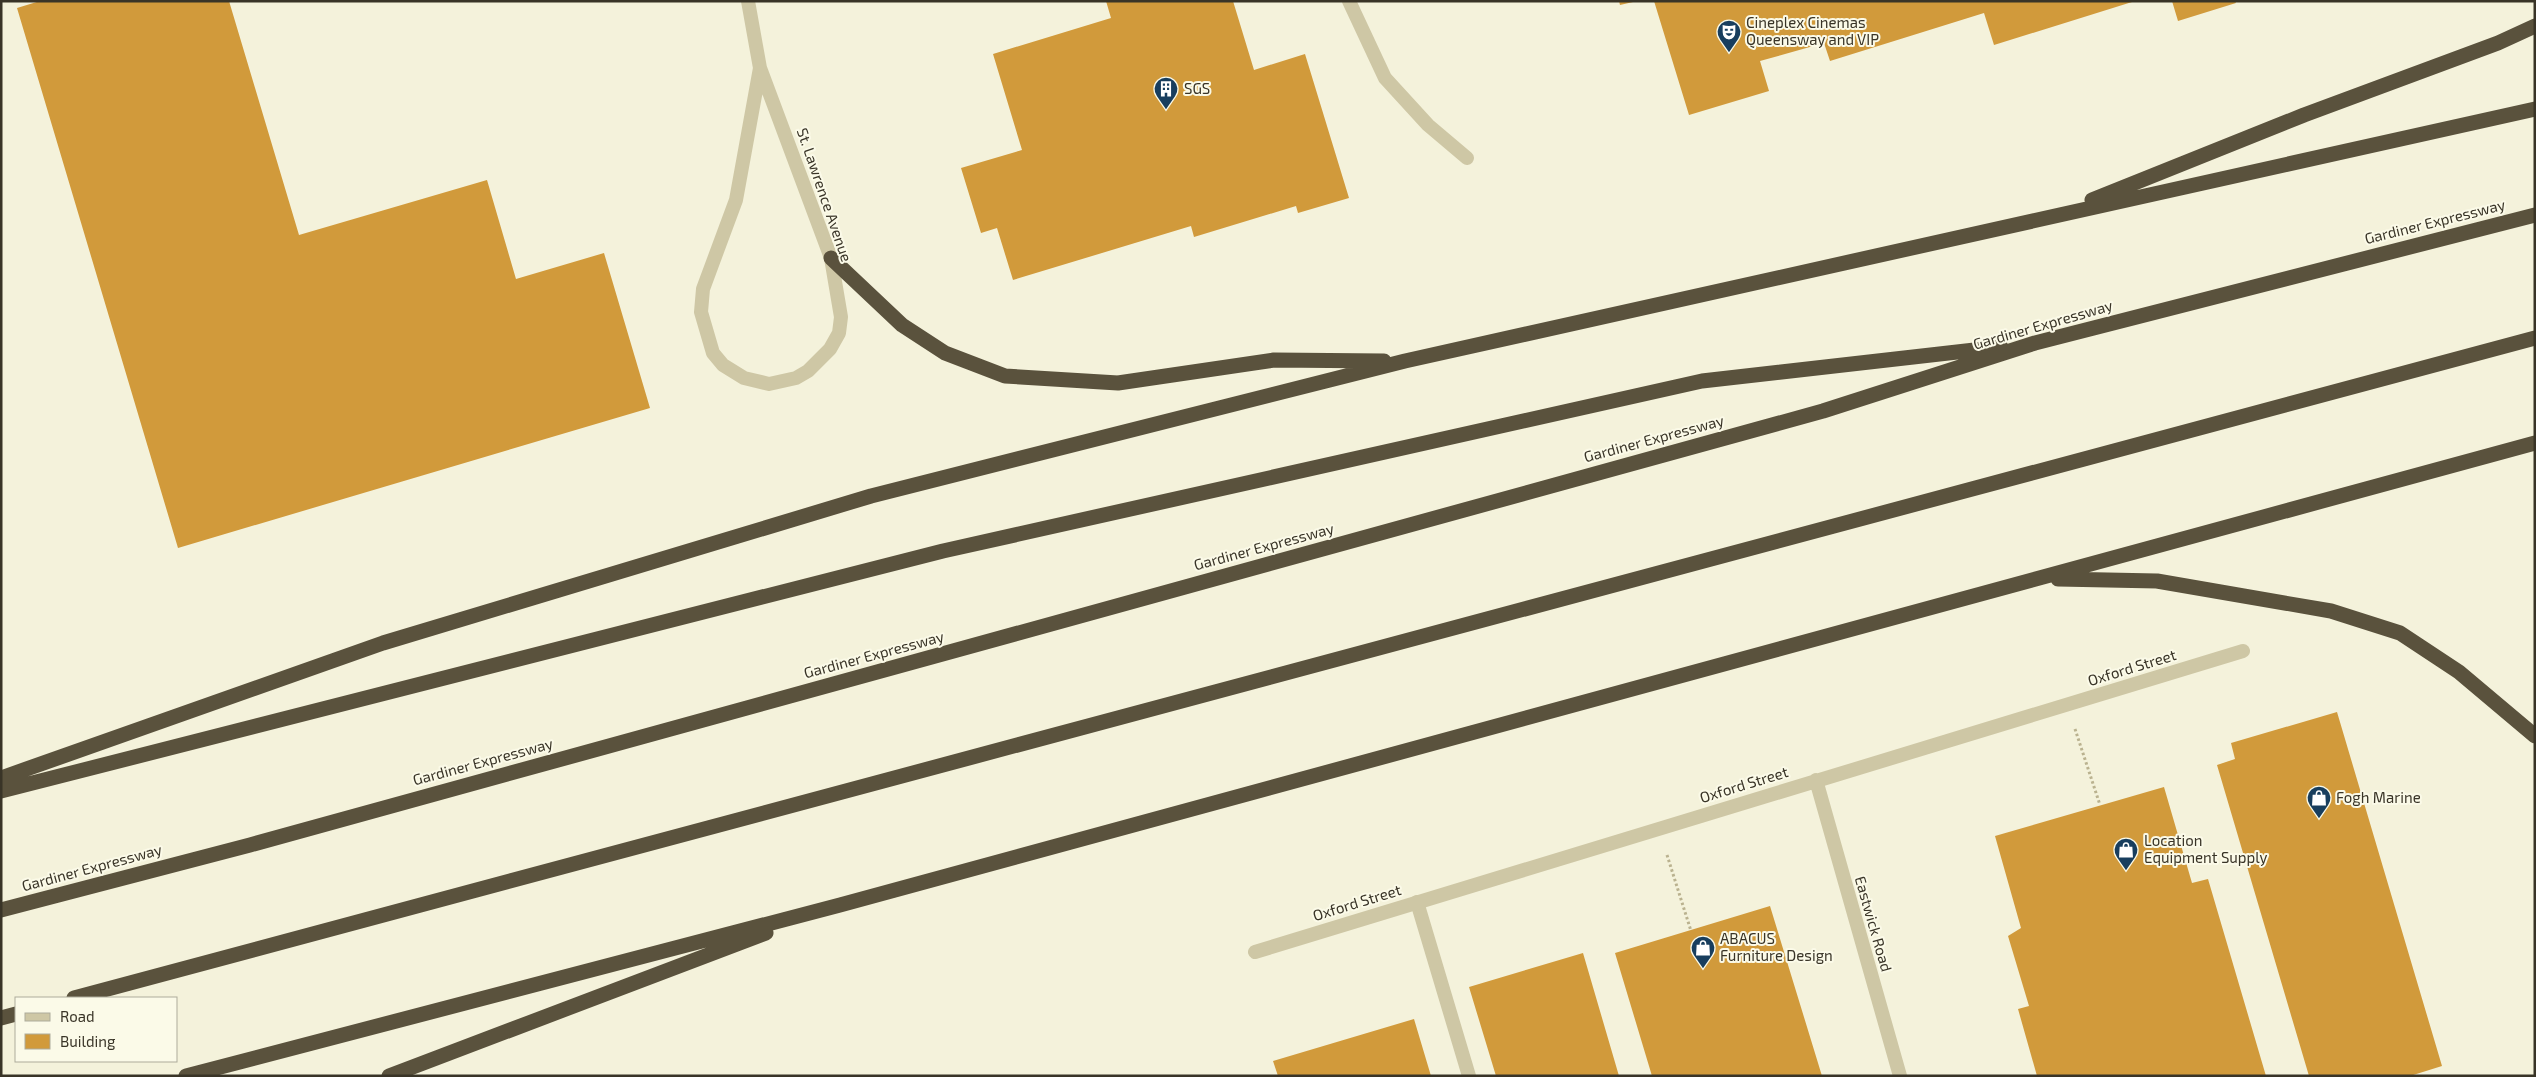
<svg xmlns="http://www.w3.org/2000/svg" width="2536" height="1077" font-family="'Exo 2',sans-serif">
	<style>
		.building { fill: #d19a3b }
		.lines { fill: none; stroke-linecap: round; stroke-linejoin: round }
		.path { stroke: #bab28f; stroke-width: 3; stroke-dasharray: 2.5 2.5; stroke-linecap: butt }
		.service { stroke: #cec7a5; stroke-width: 14 }
		.minor { stroke: #cec7a5; stroke-width: 14 }
		.tertiary { stroke: #cec7a5; stroke-width: 14 }
		.motorway { stroke: #5a523d; stroke-width: 15 }
		.labels { text-anchor: middle; stroke-width: 4; stroke-linejoin: round; paint-order: stroke }
		.poi-label { font-size: 15px; fill: #393427; stroke: #fbfae8; text-anchor: start }
		.street-label { font-size: 15px; fill: #393427; stroke: #fbfae8 }
	</style>
	<rect width="100%" height="100%" fill="#f4f2db"/>
	<path class="building" d="M40,1H229L299,235L487,180L516,279L604,253L650,408L178,548L17,8Z
		M1106,1H1233L1254,70L1305,54L1349,198L1298,213L1296,206L1194,237L1191,226L1013,280L997,228L981,233L961,168L1022,150L993,54L1111,18Z
		M1619,1H1633V2L1620,5Z
		M1654,1H2132V2L1994,45L1984,13L1830,61L1824,43L1760,61L1769,91L1689,115Z
		M2172,1H2235L2236,3L2178,21Z
		M2337,712L2442,1066L2410,1076H2309L2217,765L2235,759L2231,743Z
		M2164,787L2192,883L2208,879L2266,1076H2037L2018,1009L2029,1006L2008,936L2021,928L1995,836Z
		M1770,906L1822,1076H1652L1615,953Z
		M1583,953L1619,1076H1496L1469,987Z
		M1414,1019L1431,1076H1278L1273,1061Z"/>
	<g class="lines">
		<path class="path" d="M2075,729L2100,805
			M1667,855L1691,931"/>
		<path class="service" d="M1417,902L1469,1076"/>
		<path class="minor" d="M1349,1L1385,78L1428,125L1467,158
			M1816,780L1900,1076
			M1255,952L2243,651"/>
		<path class="tertiary" d="M748,1L760,68L831,258L841,317L839,333L830,349L808,371L796,378L769,384L744,378L723,365L713,353L701,312L703,289L736,200L760,68"/>
		<path class="motorway" d="M2092,200L2304,115L2498,43L2535,26
			M831,258L902,325L945,353L1005,376L1118,383L1274,360L1384,361
			M2058,579L2157,581L2331,611L2400,633L2459,672L2535,736
			M1,778L383,643L871,496L1405,361L2535,109
			M1,791L943,551L1702,381L2001,347
			M1,910L250,845L1823,411L2035,343L2535,215
			M74,998L2535,338
			M1,1018L16,1014
			M186,1076L840,905L2535,443
			M389,1076L766,933"/>
	</g>
	<defs>
		<symbol id="theatre-pin" viewBox="-11 -11 22 30"><path d="M0 17L-7.5 6A9.5 9.5 0 1 1 7.5 6Z" fill="#183e5e" stroke="#fbfae8"/><path d="M-5-5.5Q0-4 5-5.5V0Q5 5 0 6Q-5 5-5 0ZM-3.3-2.5H-1v1.5H-3.3ZM1-2.5H3.3v1.5H1ZM-2.8 1Q0 5.5 2.8 1Z" fill="#fff"/></symbol>
		<symbol id="building-pin" viewBox="-11 -11 22 30"><path d="M0 17L-7.5 6A9.5 9.5 0 1 1 7.5 6Z" fill="#183e5e" stroke="#fbfae8"/><path d="M-4-6H4V6H1V3H-1V6H-4ZM-2.5-4.3h1.7v1.8h-1.7ZM.8-4.3h1.7v1.8H.8ZM-2.5-1h1.7V.8h-1.7ZM.8-1h1.7V.8H.8Z" fill="#fff"/></symbol>
		<symbol id="shop-pin" viewBox="-11 -11 22 30"><path d="M0 17L-7.5 6A9.5 9.5 0 1 1 7.5 6Z" fill="#183e5e" stroke="#fbfae8"/><path d="M-5-2.5h2.3a2.7 3.5 0 0 1 5.4 0H5L5.5 6h-11ZM-1.5-2.5h3a1.5 2.3 0 0 0-3 0Z" fill="#fff"/></symbol>
	</defs>
	<g fill-rule="evenodd">
		<use href="#theatre-pin" x="1715" y="18" width="28" height="38"/>
		<use href="#building-pin" x="1152" y="75" width="28" height="38"/>
		<use href="#shop-pin" x="2305" y="784" width="28" height="38"/>
		<use href="#shop-pin" x="2112" y="836" width="28" height="38"/>
		<use href="#shop-pin" x="1689" y="934" width="28" height="38"/>
	</g>
	<g class="labels">
		<g class="poi-label">
			<text x="1746" y="28">Cineplex Cinemas<tspan x="1746" dy="17">Queensway and VIP</tspan></text>
			<text x="1184" y="94">SGS</text>
			<text x="2336" y="803">Fogh Marine</text>
			<text x="2144" y="846">Location<tspan x="2144" dy="17">Equipment Supply</tspan></text>
			<text x="1720" y="944">ABACUS<tspan x="1720" dy="17">Furniture Design</tspan></text>
		</g>
		<g class="street-label">
			<text transform="translate(824 195) rotate(71)" y="5">St. Lawrence Avenue</text>
			<text transform="translate(2435 222) rotate(-14)" y="5">Gardiner Expressway</text>
			<text transform="translate(2043 325) rotate(-16)" y="5">Gardiner Expressway</text>
			<text transform="translate(1654 439) rotate(-15)" y="5">Gardiner Expressway</text>
			<text transform="translate(1264 547) rotate(-15)" y="5">Gardiner Expressway</text>
			<text transform="translate(874 655) rotate(-15)" y="5">Gardiner Expressway</text>
			<text transform="translate(2132 668) rotate(-17)" y="5">Oxford Street</text>
			<text transform="translate(483 762) rotate(-15)" y="5">Gardiner Expressway</text>
			<text transform="translate(1744 785) rotate(-17)" y="5">Oxford Street</text>
			<text transform="translate(92 868) rotate(-15)" y="5">Gardiner Expressway</text>
			<text transform="translate(1357 903) rotate(-17)" y="5">Oxford Street</text>
			<text transform="translate(1873 924) rotate(74)" y="5">Eastwick Road</text>
		</g>
	</g>
	<rect width="2536" height="1077" fill="none" stroke="#393427" stroke-width="5"/>
	<rect x="15" y="997" width="162" height="65" fill="#fbfae8" stroke="#adab9b"/>
	<rect x="25" y="1013" width="25" height="8" fill="#cec7a5" stroke="#adab9b"/>
	<text x="60" y="1022" font-size="15" fill="#393427">Road</text>
	<rect x="25" y="1034" width="25" height="15" fill="#d19a3b" stroke="#adab9b"/>
	<text x="60" y="1047" font-size="15" fill="#393427">Building</text>
</svg>
